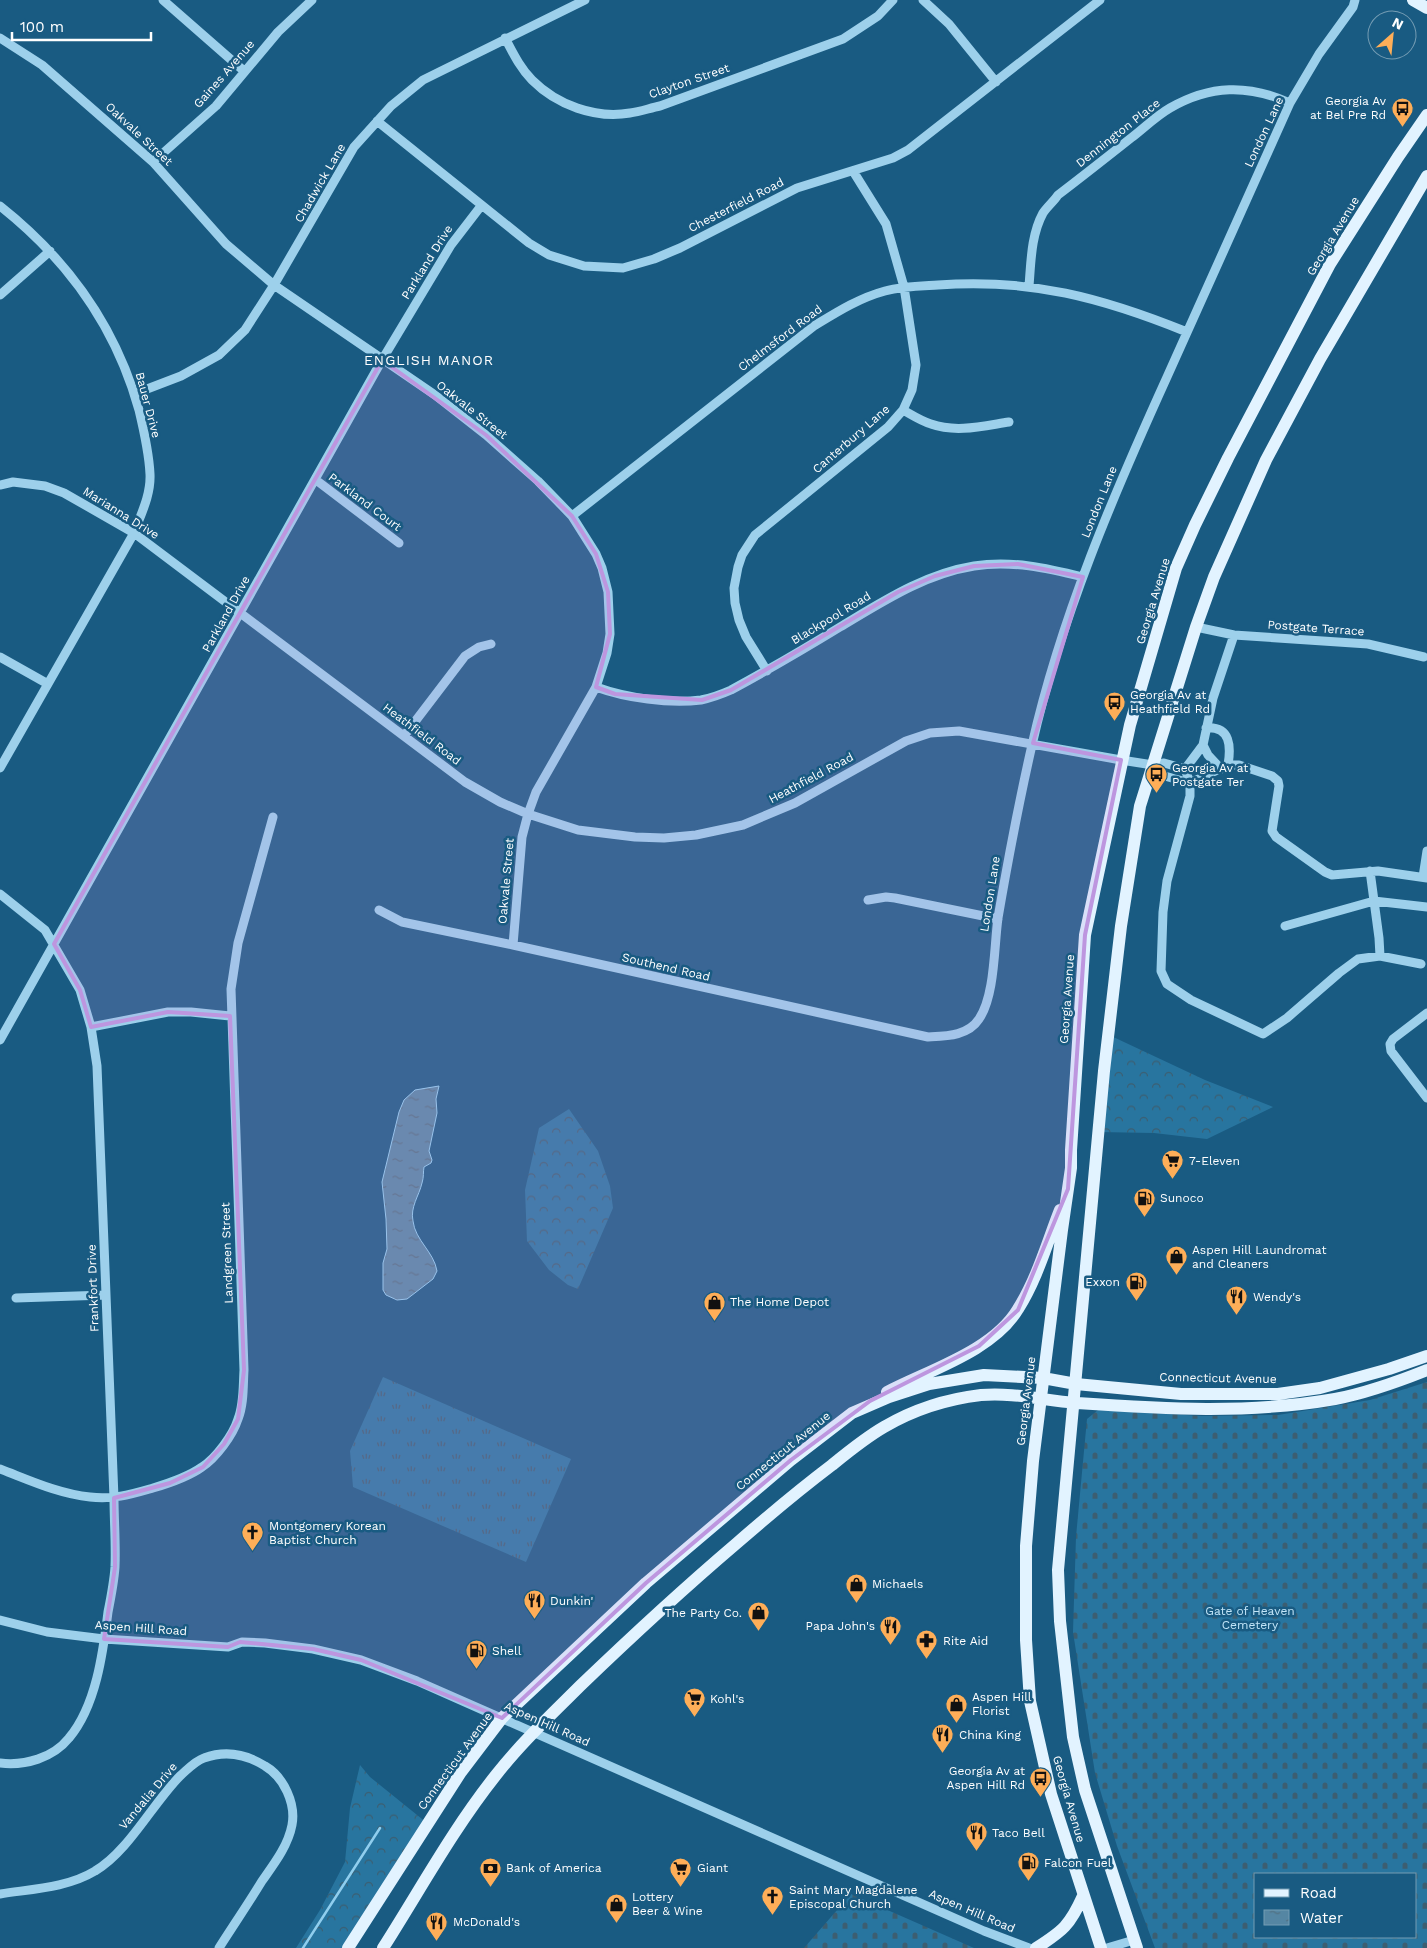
<svg xmlns="http://www.w3.org/2000/svg" width="1427" height="1948" font-family="'Work Sans',sans-serif">
	<style>
		.grass { fill: url(#grass-tufts) }
		.forest { fill: url(#forest-crowns) }
		.cemetery { fill: url(#cemetery-stones); fill-rule: evenodd }
		.water { fill: url(#water-ripples); stroke: #90ceee }
		.lines { fill: none; stroke-linecap: round; stroke-linejoin: round }
		.stream { stroke: #90ceee; stroke-width: 2.5 }
		.minor { stroke: #9dd0eb; stroke-width: 9 }
		.major { stroke: #e2f3ff; stroke-width: 12 }
		.marked { fill: #bd96df; fill-opacity: 0.2; stroke: #bd96df; stroke-width: 4; stroke-linejoin: round }
		.labels { text-anchor: middle; stroke-width: 5; stroke-linejoin: round; paint-order: stroke }
		.street-label { font-size: 12px; fill: #fff; stroke: #195b82 }
		.poi-label { font-size: 12px; fill: #fff; stroke: #195b82; text-anchor: start }
		.park-label { font-size: 12px; fill: #c2e5f8; stroke: #195b82 }
		.neighbourhood-label { font-size: 14px; letter-spacing: 1px; fill: #fff; stroke: #195b82 }
	</style>
	<defs>
		<pattern id="grass-tufts" width="24" height="20" patternUnits="userSpaceOnUse" patternTransform="scale(1.25)"><rect width="24" height="20" fill="#28759f"/><path d="M3 7l-1-3M5 7V3M7 7l1-3M15 17l-1-3M17 17v-4M19 17l1-3" fill="none" stroke="#3c5e71"/></pattern>
		<pattern id="forest-crowns" width="20" height="18" patternUnits="userSpaceOnUse" patternTransform="scale(1.25)"><rect width="20" height="18" fill="#28759f"/><path d="M2 6a3 3 0 1 1 6 0M12 15a3 3 0 1 1 6 0" fill="none" stroke="#3c5e71"/></pattern>
		<pattern id="cemetery-stones" width="16" height="16" patternUnits="userSpaceOnUse" patternTransform="scale(1.25)"><rect width="16" height="16" fill="#28759f"/><path d="M2 7V4a2 2 0 0 1 4 0v3zM10 15v-3a2 2 0 0 1 4 0v3z" fill="#3c5e71"/></pattern>
		<pattern id="water-ripples" width="26" height="14" patternUnits="userSpaceOnUse" patternTransform="scale(1.25)"><rect width="26" height="14" fill="#5586a3"/><path d="M2 4q2-2 4 0t4 0M15 11q2-2 4 0t4 0" fill="none" stroke="#516f80"/></pattern>
	</defs>
	<rect width="100%" height="100%" fill="#195b82"/>
	<path class="grass" d="M383,1377L571,1459L526,1562L353,1487L350,1451Z"/>
	<path class="forest" d="M1109,1035L1205,1080L1273,1107L1207,1139L1154,1133L1099,1132Z
		M569,1109L598,1151L610,1186L613,1208L578,1289L568,1285L549,1270L527,1241L525,1190L539,1128Z
		M360,1765L370,1777L427,1823L348,1948H296L320,1910L345,1862L350,1808Z"/>
	<path class="cemetery" d="M1427,1382V1948H1155L1117,1846L1095,1773L1073,1632L1076,1537L1087,1419L1098,1410L1202,1416L1278,1415L1370,1400ZM1256,1874H1416V1937H1256Z
		M851,1894L974,1948H804Z"/>
	<path class="water" d="M439,1086L436,1099L437,1113L429,1151L432,1160L431,1163L424,1167C423,1172 424,1177 422,1183C419,1196 410,1207 413,1221C415,1240 434,1252 437,1271L433,1279L407,1299L397,1300L386,1295L383,1290V1263L387,1249L386,1219L382,1182L399,1112L404,1100L415,1090Z"/>
	<g class="lines">
		<path class="stream" d="M303,1948L380,1828"/>
		<path class="minor" d="M163,0L244,71
			M923,0L949,24L996,82
			M0,38L42,65L153,162L226,244L274,285L435,395L486,435L538,481L572,516L596,554L602,568L608,592L610,634L607,653L596,687L536,792L528,814L522,837L513,945
			M505,38C513,53 520,68 532,80C557,105 595,119 630,113C640,112 650,108 660,106L843,39L878,16L893,0
			M377,121L529,243L549,255L584,266L623,268L654,259L680,248L797,188L893,158L908,150L1100,0
			M153,162L216,106L278,32L312,0
			M0,206C67,259 116,327 139,410C144,431 149,453 150,474C151,495 141,514 134,533L0,768
			M1029,286C1031,262 1031,235 1043,213C1047,207 1054,201 1058,195C1083,176 1107,157 1131,138C1143,129 1156,116 1170,108C1210,85 1248,84 1290,103
			M0,295L50,251
			M134,394L181,376L219,355L245,330L274,285L354,147L391,106L423,80L585,0
			M903,410C912,415 921,421 931,424C956,433 983,426 1009,422
			M316,480L399,543
			M0,485L13,482L45,486L64,493L134,533L465,782L500,802L528,814L578,830L635,837L664,838L696,835L743,825L795,803L906,741L930,733L959,731L1121,760L1153,765L1164,763L1185,769
			M572,516L814,326C837,312 859,298 885,291C903,286 921,286 938,285C1030,278 1103,298 1187,332
			M1196,627L1234,635L1368,644L1424,657
			M0,657L48,684
			M767,671L746,637L739,620L735,603L734,588L738,567L742,555L755,535L888,427L903,410L912,390L916,365L904,287L886,224L853,171
			M596,687C626,698 669,704 701,700C711,698 722,694 731,690C768,670 804,649 840,627C882,602 924,574 974,566C1011,560 1047,568 1083,577
			M1206,728C1231,726 1231,747 1228,765
			M404,736L465,656L479,647L491,644
			M1203,745L1208,755L1221,769
			M1153,765L1161,775L1190,783L1228,765H1239L1272,776L1278,781L1279,786L1272,831L1276,837L1325,872L1332,875L1378,871L1427,878
			M1185,769L1190,783V796L1167,881L1163,912L1161,971L1167,984L1191,1000L1263,1034L1287,1018L1339,973L1358,959L1380,956L1421,964
			M1185,769L1203,745L1213,698L1234,635
			M1370,871L1379,938L1380,956
			M1423,877L1427,851
			M0,894L45,930L80,990L91,1027L97,1066L114,1498C114,1521 116,1544 115,1567C114,1582 111,1597 108,1612C103,1653 96,1706 69,1738C53,1758 25,1766 0,1763
			M868,900L886,897L895,898L998,919
			M379,910L402,922L513,945L928,1037C946,1036 968,1036 979,1019C995,996 994,946 998,918C1008,860 1019,802 1032,745C1061,617 1113,496 1167,377C1208,285 1249,194 1290,103L1319,54L1353,7L1355,0
			M1285,926L1374,901L1427,907
			M1427,1013L1393,1039L1390,1044L1391,1051L1427,1098
			M91,1027L168,1012H191L230,1016
			M0,1040L382,360L451,245L481,206
			M16,1298L106,1295
			M0,1469C29,1480 59,1494 90,1497C113,1500 132,1494 153,1488C170,1483 188,1477 202,1467C216,1458 233,1435 238,1419C244,1404 243,1386 244,1370L231,989L238,943L273,817
			M0,1620L47,1632L104,1639L228,1647L242,1642L265,1643L313,1649L361,1660L417,1681L984,1931L1029,1948
			M0,1894C31,1889 67,1888 95,1871C128,1852 153,1803 180,1776C188,1769 195,1761 204,1758C226,1750 246,1754 265,1766C284,1777 296,1804 292,1825C288,1846 274,1864 262,1881C248,1904 233,1926 219,1948
			M1107,1948L1134,1940"/>
		<path class="major" d="M1413,0L1427,8
			M887,1392C929,1370 993,1351 1018,1309C1037,1279 1047,1243 1060,1210
			M348,1948L461,1772L502,1718L646,1583L791,1460L852,1413L889,1397L929,1384L984,1375L1043,1378L1076,1384L1181,1394H1278L1320,1388L1389,1369L1427,1356
			M383,1948C420,1890 453,1829 496,1775C521,1743 551,1715 580,1686C631,1637 683,1589 737,1543C768,1516 799,1490 832,1465C848,1452 865,1438 884,1427C913,1410 947,1399 981,1395C1014,1392 1045,1401 1077,1403C1163,1409 1250,1414 1335,1399C1366,1393 1397,1382 1427,1370
			M1036,1948C1063,1931 1070,1925 1083,1896
			M1101,1948L1051,1794L1030,1701L1026,1640V1546L1033,1461L1062,1230L1071,1168V1150L1085,935L1130,725L1176,568L1195,525L1228,458L1330,264L1398,157L1427,115
			M1137,1948L1085,1790L1073,1737L1060,1621L1058,1570L1104,1071L1121,926L1140,806L1196,627L1214,577L1266,460L1320,359L1427,176"/>
	</g>
	<path class="marked" d="M382,360L486,435L572,516L596,554L608,592L610,634L596,687L615,694L702,700L731,690L898,592L935,576L974,566L1018,564L1083,577L1033,743L1121,760L1085,935L1068,1189L1018,1310L979,1346L870,1401L791,1460L646,1583L502,1718L361,1660L313,1649L240,1642L228,1647L104,1639L115,1567L114,1498L170,1483L203,1467L224,1444L238,1419L244,1370L230,1016L168,1012L91,1027L80,990L54,944Z"/>
	<defs>
		<symbol id="bus-pin" viewBox="-11 -11 22 30"><path d="M0 17L-7.5 6A9.5 9.5 0 1 1 7.5 6Z" fill="#feae58" stroke="#195b82"/><path d="M-5-6H5V4H4V6H2V4H-2V6H-4V4H-5ZM-3.5-4V0h7V-4ZM-3.5 1.2v1.5H-2V1.2ZM2 1.2v1.5H3.5V1.2Z" fill="#111"/></symbol>
		<symbol id="supermarket-pin" viewBox="-11 -11 22 30"><path d="M0 17L-7.5 6A9.5 9.5 0 1 1 7.5 6Z" fill="#feae58" stroke="#195b82"/><path d="M-6-5.5h2.5l.6 2H6L4.5 2H-2.5L-4.4-4H-6ZM-1.5 3.2a1.3 1.3 0 1 0 .1 0ZM3 3.2a1.3 1.3 0 1 0 .1 0Z" fill="#111"/></symbol>
		<symbol id="fuel-pin" viewBox="-11 -11 22 30"><path d="M0 17L-7.5 6A9.5 9.5 0 1 1 7.5 6Z" fill="#feae58" stroke="#195b82"/><path d="M-5.5-6h7V0h2V4h1.3V-2.5L3-4.5l.8-.8L6-3V5H2.5V1h-1V6h-7ZM-4.2-4.7v3.2H.2V-4.7Z" fill="#111"/></symbol>
		<symbol id="shop-pin" viewBox="-11 -11 22 30"><path d="M0 17L-7.5 6A9.5 9.5 0 1 1 7.5 6Z" fill="#feae58" stroke="#195b82"/><path d="M-5-2.5h2.3a2.7 3.5 0 0 1 5.4 0H5L5.5 6h-11ZM-1.5-2.5h3a1.5 2.3 0 0 0-3 0Z" fill="#111"/></symbol>
		<symbol id="restaurant-pin" viewBox="-11 -11 22 30"><path d="M0 17L-7.5 6A9.5 9.5 0 1 1 7.5 6Z" fill="#feae58" stroke="#195b82"/><path d="M-5-6h1v4h1v-4h1v4h1v-4h1v5L-1.5 .5V6h-2V.5L-5-1ZM5-6V6H3V1.5H1.5Q1.5-4 5-6Z" fill="#111"/></symbol>
		<symbol id="church-pin" viewBox="-11 -11 22 30"><path d="M0 17L-7.5 6A9.5 9.5 0 1 1 7.5 6Z" fill="#feae58" stroke="#195b82"/><path d="M-1.2-6h2.4v3.5h3.3v2.4h-3.3V6h-2.4V-.1h-3.3v-2.4h3.3Z" fill="#111"/></symbol>
		<symbol id="pharmacy-pin" viewBox="-11 -11 22 30"><path d="M0 17L-7.5 6A9.5 9.5 0 1 1 7.5 6Z" fill="#feae58" stroke="#195b82"/><path d="M-2-6h4v4h4v4h-4v4h-4v-4h-4v-4h4Z" fill="#111"/></symbol>
		<symbol id="bank-pin" viewBox="-11 -11 22 30"><path d="M0 17L-7.5 6A9.5 9.5 0 1 1 7.5 6Z" fill="#feae58" stroke="#195b82"/><path d="M-6-4H6V4H-6ZM0-2.3a2.3 2.3 0 1 0 0 4.6a2.3 2.3 0 1 0 0-4.6Z" fill="#111"/></symbol>
	</defs>
	<g fill-rule="evenodd">
		<use href="#bus-pin" x="1390" y="96" width="25" height="34"/>
		<use href="#bus-pin" x="1102" y="690" width="25" height="34"/>
		<use href="#bus-pin" x="1144" y="762" width="25" height="34"/>
		<use href="#supermarket-pin" x="1160" y="1148" width="25" height="34"/>
		<use href="#fuel-pin" x="1132" y="1186" width="25" height="34"/>
		<use href="#shop-pin" x="1164" y="1244" width="25" height="34"/>
		<use href="#fuel-pin" x="1124" y="1270" width="25" height="34"/>
		<use href="#restaurant-pin" x="1224" y="1284" width="25" height="34"/>
		<use href="#shop-pin" x="702" y="1290" width="25" height="34"/>
		<use href="#church-pin" x="240" y="1520" width="25" height="34"/>
		<use href="#shop-pin" x="844" y="1572" width="25" height="34"/>
		<use href="#restaurant-pin" x="522" y="1588" width="25" height="34"/>
		<use href="#shop-pin" x="746" y="1600" width="25" height="34"/>
		<use href="#restaurant-pin" x="878" y="1614" width="25" height="34"/>
		<use href="#pharmacy-pin" x="914" y="1628" width="25" height="34"/>
		<use href="#fuel-pin" x="464" y="1638" width="25" height="34"/>
		<use href="#supermarket-pin" x="682" y="1686" width="25" height="34"/>
		<use href="#shop-pin" x="944" y="1692" width="25" height="34"/>
		<use href="#restaurant-pin" x="930" y="1722" width="25" height="34"/>
		<use href="#bus-pin" x="1028" y="1766" width="25" height="34"/>
		<use href="#restaurant-pin" x="964" y="1820" width="25" height="34"/>
		<use href="#fuel-pin" x="1016" y="1850" width="25" height="34"/>
		<use href="#bank-pin" x="478" y="1856" width="25" height="34"/>
		<use href="#supermarket-pin" x="668" y="1856" width="25" height="34"/>
		<use href="#church-pin" x="760" y="1884" width="25" height="34"/>
		<use href="#shop-pin" x="604" y="1892" width="25" height="34"/>
		<use href="#restaurant-pin" x="424" y="1910" width="25" height="34"/>
	</g>
	<g class="labels">
		<g class="street-label">
			<text transform="translate(224 74) rotate(-49)" y="4">Gaines Avenue</text>
			<text transform="translate(689 81) rotate(-19)" y="4">Clayton Street</text>
			<text transform="translate(1264 132) rotate(-65)" y="4">London Lane</text>
			<text transform="translate(1118 133) rotate(-38)" y="4">Dennington Place</text>
			<text transform="translate(139 134) rotate(43)" y="4">Oakvale Street</text>
			<text transform="translate(320 183) rotate(-60)" y="4">Chadwick Lane</text>
			<text transform="translate(736 205) rotate(-27)" y="4">Chesterfield Road</text>
			<text transform="translate(1333 236) rotate(-59)" y="4">Georgia Avenue</text>
			<text transform="translate(427 262) rotate(-58)" y="4">Parkland Drive</text>
			<text transform="translate(780 338) rotate(-37)" y="4">Chelmsford Road</text>
			<text transform="translate(148 405) rotate(75)" y="4">Bauer Drive</text>
			<text transform="translate(472 410) rotate(38)" y="4">Oakvale Street</text>
			<text transform="translate(851 439) rotate(-41)" y="4">Canterbury Lane</text>
			<text transform="translate(365 502) rotate(37)" y="4">Parkland Court</text>
			<text transform="translate(1099 502) rotate(-68)" y="4">London Lane</text>
			<text transform="translate(121 513) rotate(32)" y="4">Marianna Drive</text>
			<text transform="translate(1153 601) rotate(-73)" y="4">Georgia Avenue</text>
			<text transform="translate(226 614) rotate(-61)" y="4">Parkland Drive</text>
			<text transform="translate(831 618) rotate(-31)" y="4">Blackpool Road</text>
			<text transform="translate(1316 628) rotate(4)" y="4">Postgate Terrace</text>
			<text transform="translate(422 734) rotate(37)" y="4">Heathfield Road</text>
			<text transform="translate(811 778) rotate(-28)" y="4">Heathfield Road</text>
			<text transform="translate(506 881) rotate(-85)" y="4">Oakvale Street</text>
			<text transform="translate(990 894) rotate(-81)" y="4">London Lane</text>
			<text transform="translate(666 967) rotate(13)" y="4">Southend Road</text>
			<text transform="translate(1067 999) rotate(-86)" y="4">Georgia Avenue</text>
			<text transform="translate(227 1253) rotate(-92)" y="4">Landgreen Street</text>
			<text transform="translate(93 1288) rotate(-92)" y="4">Frankfort Drive</text>
			<text transform="translate(1218 1378) rotate(1)" y="4">Connecticut Avenue</text>
			<text transform="translate(1026 1401) rotate(-83)" y="4">Georgia Avenue</text>
			<text transform="translate(783 1451) rotate(-39)" y="4">Connecticut Avenue</text>
			<text transform="translate(141 1628) rotate(4)" y="4">Aspen Hill Road</text>
			<text transform="translate(547 1724) rotate(24)" y="4">Aspen Hill Road</text>
			<text transform="translate(455 1761) rotate(-54)" y="4">Connecticut Avenue</text>
			<text transform="translate(148 1796) rotate(-50)" y="4">Vandalia Drive</text>
			<text transform="translate(1069 1799) rotate(74)" y="4">Georgia Avenue</text>
			<text transform="translate(972 1911) rotate(23)" y="4">Aspen Hill Road</text>
		</g>
		<g class="poi-label">
			<text x="1386" y="105" text-anchor="end">Georgia Av<tspan x="1386" dy="14">at Bel Pre Rd</tspan></text>
			<text x="1130" y="699">Georgia Av at<tspan x="1130" dy="14">Heathfield Rd</tspan></text>
			<text x="1172" y="772">Georgia Av at<tspan x="1172" dy="14">Postgate Ter</tspan></text>
			<text x="1189" y="1165">7-Eleven</text>
			<text x="1160" y="1202">Sunoco</text>
			<text x="1192" y="1254">Aspen Hill Laundromat<tspan x="1192" dy="14">and Cleaners</tspan></text>
			<text x="1120" y="1286" text-anchor="end">Exxon</text>
			<text x="1253" y="1301">Wendy's</text>
			<text x="730" y="1306">The Home Depot</text>
			<text x="269" y="1530">Montgomery Korean<tspan x="269" dy="14">Baptist Church</tspan></text>
			<text x="872" y="1588">Michaels</text>
			<text x="550" y="1605">Dunkin'</text>
			<text x="742" y="1617" text-anchor="end">The Party Co.</text>
			<text x="875" y="1630" text-anchor="end">Papa John's</text>
			<text x="943" y="1645">Rite Aid</text>
			<text x="492" y="1655">Shell</text>
			<text x="972" y="1701">Aspen Hill<tspan x="972" dy="14">Florist</tspan></text>
			<text x="710" y="1703">Kohl's</text>
			<text x="959" y="1739">China King</text>
			<text x="1025" y="1775" text-anchor="end">Georgia Av at<tspan x="1025" dy="14">Aspen Hill Rd</tspan></text>
			<text x="992" y="1837">Taco Bell</text>
			<text x="1044" y="1867">Falcon Fuel</text>
			<text x="506" y="1872">Bank of America</text>
			<text x="697" y="1872">Giant</text>
			<text x="789" y="1894">Saint Mary Magdalene<tspan x="789" dy="14">Episcopal Church</tspan></text>
			<text x="632" y="1901">Lottery<tspan x="632" dy="14">Beer &amp; Wine</tspan></text>
			<text x="453" y="1926">McDonald's</text>
		</g>
		<g class="park-label">
			<text x="1250" y="1615">Gate of Heaven<tspan x="1250" dy="14">Cemetery</tspan></text>
		</g>
		<g class="neighbourhood-label">
			<text x="429" y="365">ENGLISH MANOR</text>
		</g>
	</g>
	<rect x="1254" y="1873" width="162" height="65" fill="#195b82" stroke="#759db4"/>
	<rect x="1264" y="1889" width="25" height="8" fill="#e2f3ff" stroke="#759db4"/>
	<text x="1300" y="1898" font-size="15" fill="#ffffff">Road</text>
	<rect x="1264" y="1910" width="25" height="15" fill="url(#water-ripples)" stroke="#759db4"/>
	<text x="1300" y="1923" font-size="15" fill="#ffffff">Water</text>
	<g transform="translate(1392 35) rotate(27)"><circle r="24" fill="#195b82" stroke="#759db4"/>
	<path d="M0-4L9 19L0 12L-9 19Z" fill="#feae58"/>
	<text y="-8" font-size="14" font-weight="bold" text-anchor="middle" fill="#ffffff">N</text>
	</g>
	<path d="M12 32v8h139v-8" fill="none" stroke="#ffffff" stroke-width="2.5"/>
	<text x="20" y="32" font-size="15" fill="#ffffff" stroke="#195b82" stroke-width="4" paint-order="stroke">100 m</text>
</svg>
